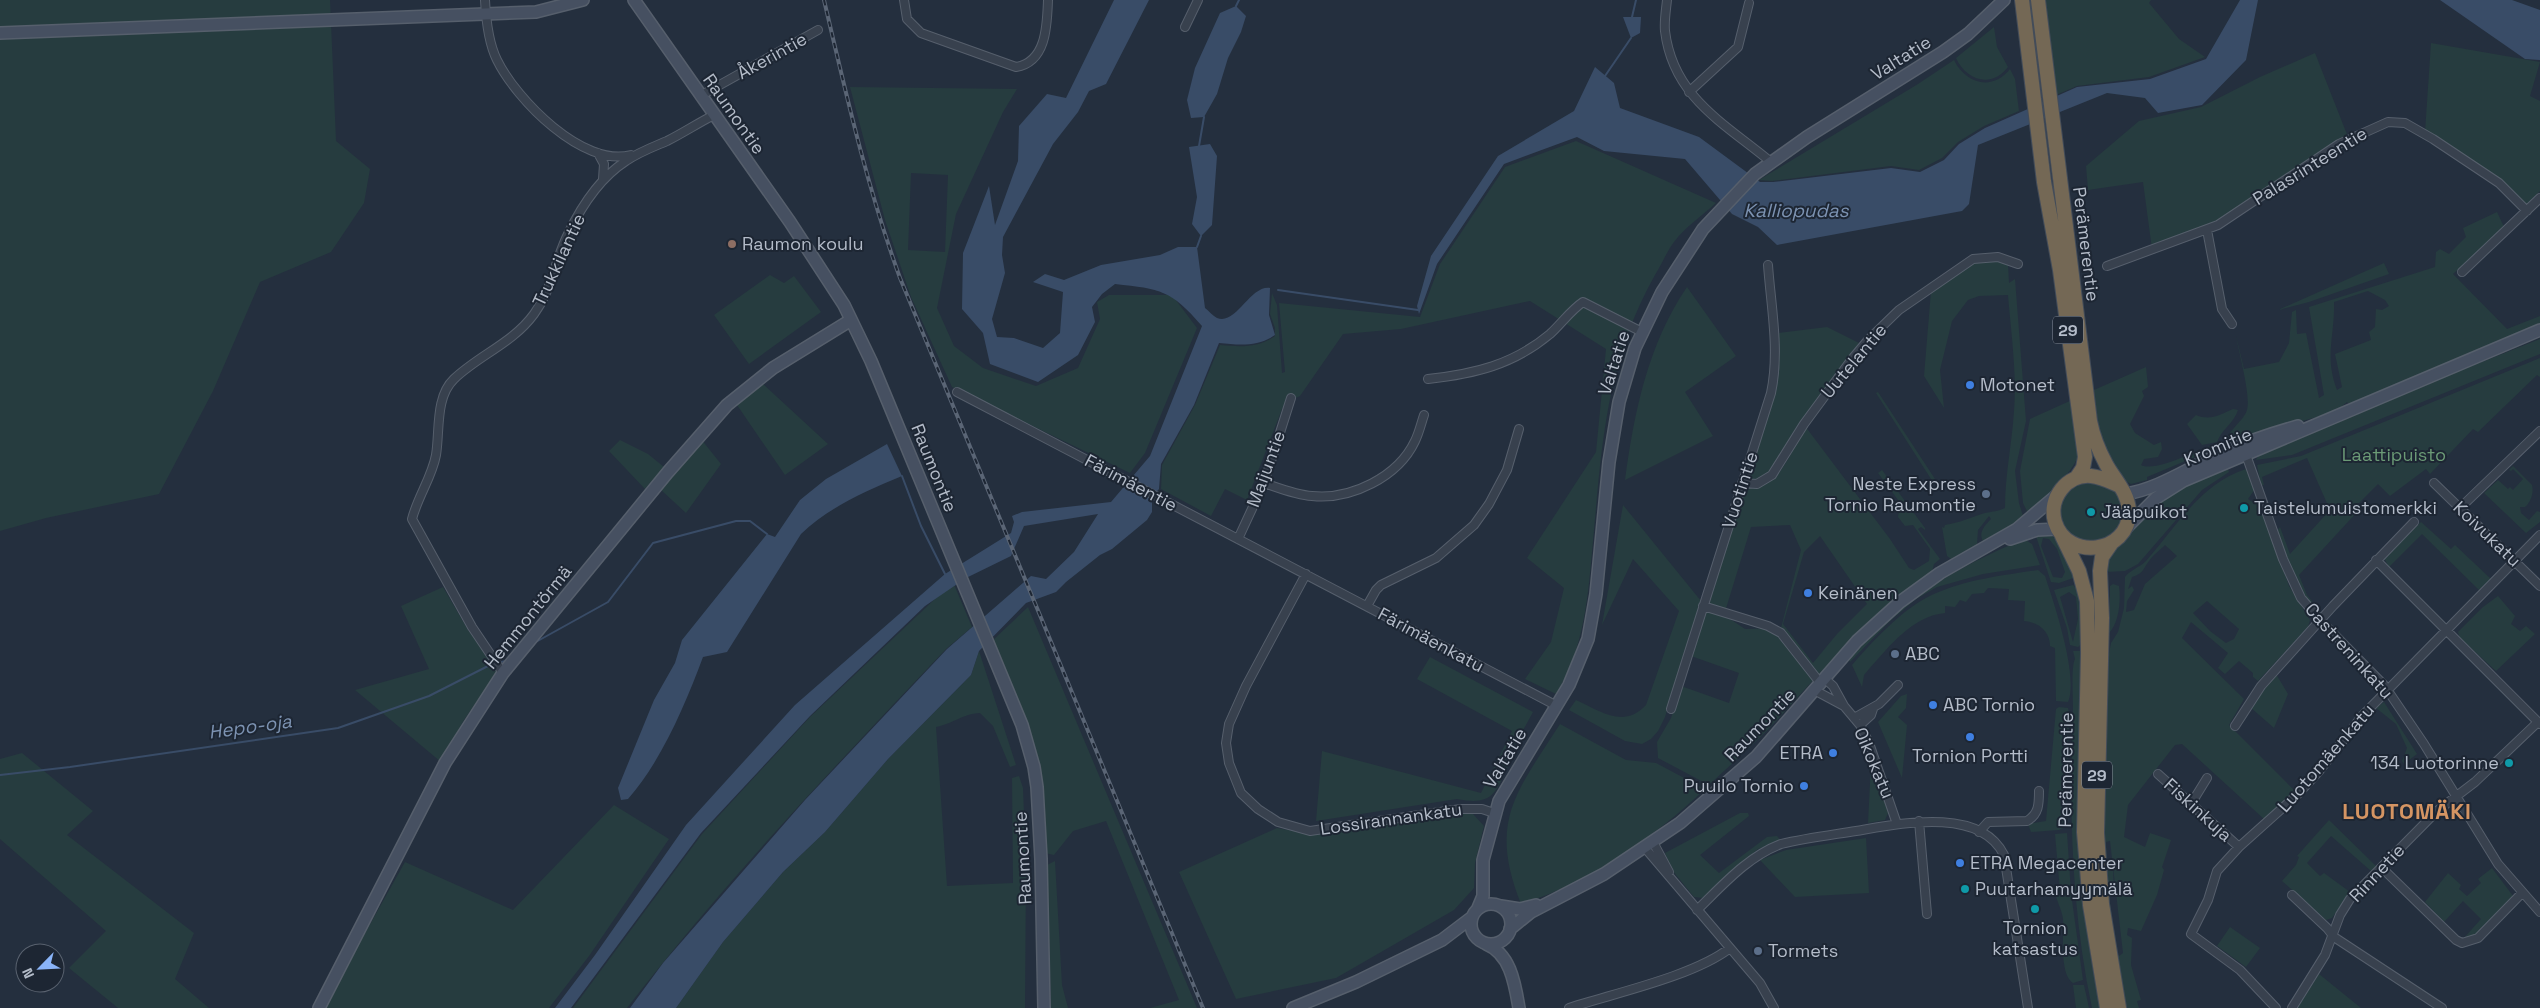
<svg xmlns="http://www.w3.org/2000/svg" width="2540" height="1008" font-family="'Space Grotesk',sans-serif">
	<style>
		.green { fill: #263c3f; fill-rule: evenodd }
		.water { fill: #394c67 }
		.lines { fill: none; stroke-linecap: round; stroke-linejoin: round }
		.stream { stroke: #394c67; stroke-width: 2 }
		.street-casing { stroke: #565f6c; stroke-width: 10 }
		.secondary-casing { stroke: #565f6c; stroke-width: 14 }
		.highway-casing { stroke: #434c59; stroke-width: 16 }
		.street { stroke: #38414e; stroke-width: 8 }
		.secondary { stroke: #465061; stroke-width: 11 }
		.highway { stroke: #746855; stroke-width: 14 }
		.rail-casing { stroke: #5a6575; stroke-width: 4 }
		.rail { stroke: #1d2633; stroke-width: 2; stroke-dasharray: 5.5; stroke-linecap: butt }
		.education-dot { fill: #8d6e63; stroke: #1d2633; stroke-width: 2 }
		.shop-dot { fill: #3f7fe0; stroke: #1d2633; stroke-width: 2 }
		.service-dot { fill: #5c6f8a; stroke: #1d2633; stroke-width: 2 }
		.culture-dot { fill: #0f9aa8; stroke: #1d2633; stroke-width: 2 }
		.labels { text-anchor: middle; stroke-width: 4; stroke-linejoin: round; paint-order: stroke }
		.shield { fill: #1d2633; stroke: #878f9c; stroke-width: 1 }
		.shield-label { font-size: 16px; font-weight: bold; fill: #b4bcc9 }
		.street-label { font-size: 18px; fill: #b4bcc9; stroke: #1d2633 }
		.poi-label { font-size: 18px; fill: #b4bcc9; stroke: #1d2633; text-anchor: start }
		.park-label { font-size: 18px; fill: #6b9a76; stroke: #1d2633 }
		.water-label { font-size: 19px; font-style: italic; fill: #7c92b1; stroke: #1d2633 }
		.district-label { font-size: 22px; font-weight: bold; letter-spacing: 1px; fill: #d59563; stroke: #1d2633 }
	</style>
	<rect width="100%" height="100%" fill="#242f3e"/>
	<path class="green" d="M0,0H330L336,141L370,169L364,203L331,252L260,282L213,391L159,494L46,518L0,531Z
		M2045,0H2151L2149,3L2179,39L2205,57L2149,77L2077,86L2056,95Z
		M1994,27L1997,47L2008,67C1991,89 1966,80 1956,58Z
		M2431,43L2540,62L2530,96L2540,101V191L2526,205L2425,132Z
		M2315,53L2348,137L2223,219L2201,231L2152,249L2143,182L2088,190L2086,166L2139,121L2201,107L2260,77Z
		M1954,60C1965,83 1992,92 2010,69L2015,79L2019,111L1984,126L1958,142L1942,158L1919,170L1891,166L1772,181L1759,180L1918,84Z
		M850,87L1017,89L1003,112L956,214L937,308L954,346L983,368L1036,386L1078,368L1100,319L1097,302L1109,295H1172L1197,328L1145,453L1130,473L952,387L911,297L885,220ZM911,173L948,175L945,252L908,250Z
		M1576,141L1716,203C1703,215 1685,227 1674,242C1667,251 1662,264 1655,275C1606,362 1602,444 1593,541C1588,595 1585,648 1556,694L1525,679L1551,642L1564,588L1527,558L1596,452L1606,349L1530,301L1401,329L1343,334L1300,396L1289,401L1282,409L1247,500L1225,489L1211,516L1161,489L1162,465L1195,405L1220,345C1241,347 1258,348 1275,336V328L1270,314L1272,293L1277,305L1282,373L1285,372L1279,303L1420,317L1440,264L1505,167Z
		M2497,212L2504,227L2453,274L2507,329L2540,316V327L2361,400L2349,404L2347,402L2335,412L2273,429L2226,447C2223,433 2243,423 2247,410C2251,396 2239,353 2236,336L2244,369L2279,362L2289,343L2292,312L2296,310L2297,334L2306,333L2319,398L2324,395L2309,307L2435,267L2436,252L2440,249L2449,254L2466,237L2463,228ZM2368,291L2385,300L2389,306L2382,310L2376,309L2375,327L2369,332L2371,340L2335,354L2342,387L2337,390C2324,356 2335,336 2334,302Z
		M1998,260L2008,263L2009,283L2015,279L2026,421L2015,471L2019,503L2023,516L2020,518L2021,520L1983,541C1978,533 1985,525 1991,519L1989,516L1978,530L1977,544L1951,559L1947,556L1942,527L1944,528L1945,525C1959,523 1972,517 1985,513C1994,511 1996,512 2005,508C2005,475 2012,443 2014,411C2017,373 2011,333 2008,295L1979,296L1968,300L1952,321L1940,370L1944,408L1924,376L1931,291L1974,262Z
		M2384,263L2389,274L2309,302L2278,310Z
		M770,275L784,283L794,276L821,312L749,364L714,315Z
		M1687,287L1736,356L1685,392L1713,436L1625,480C1634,413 1648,344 1687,287Z
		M1827,327L1859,343L1800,422L1775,469L1763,480L1745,482L1774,392L1778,374L1777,333Z
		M2540,339V354L2292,455L2256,460L2259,454L2320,426Z
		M2540,358V377L2537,375L2478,432L2473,429L2430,474L2426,469L2390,496L2378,484L2355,507L2358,511L2299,575L2307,595L2320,611H2316C2296,587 2287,560 2277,531L2280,527L2290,554L2330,510L2307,458L2262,477L2264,485H2261L2257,465L2301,456Z
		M2146,367L2148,387L2142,391L2144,396L2130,424L2135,433L2154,445L2161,442L2162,449L2158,457L2144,459L2141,465C2156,473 2201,448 2219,443V447L2147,477V480L2131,484C2102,472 2097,418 2094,390Z
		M763,384L828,444L785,475L737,405Z
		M1878,392L1935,479L1930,489L1931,479L1876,393Z
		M2072,400C2074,417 2080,438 2078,455C2076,469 2040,505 2029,515L2023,503L2020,471L2030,419Z
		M2233,409L2238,410C2234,423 2222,429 2217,442L2202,445L2187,424L2196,415C2210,421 2220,415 2233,409Z
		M1805,426L1890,539L1909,568L1914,570L1929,561L1930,549L1913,525L1905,526L1898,517L1900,506L1898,500L1878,473L1882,470L1925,528V530L1921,527L1918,529L1940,559L1934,564L1932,572C1873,613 1826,666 1778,719C1757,742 1732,763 1709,785L1658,758L1657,742L1671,718L1681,686L1729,703L1739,673L1691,656L1743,487C1778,494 1792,450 1805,426ZM1790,525L1801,550L1781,628L1745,629L1724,615L1751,527ZM1820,536L1867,604L1837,634L1813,663L1783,624L1804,552Z
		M701,439L721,464L686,513L660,489Z
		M620,440L648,454L664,467L645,489L609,451Z
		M2513,466L2532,485C2534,492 2531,502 2525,507H2520L2521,513L2529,520L2537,511L2540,512V522L2526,533L2484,493L2498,480L2508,489L2510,487L2513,490L2523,479L2513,469L2511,471L2509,470Z
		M2227,467L2229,472L2202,490L2138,564L2125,571L2106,572L2110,556L2139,520L2169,493Z
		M2246,469L2255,489L2248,499L2254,503L2259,500L2289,586L2310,620L2308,627L2258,681L2253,677V673L2239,661L2225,674L2218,668L2228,653L2191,622L2182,638L2244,699L2229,725L2296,792L2264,819L2182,744L2175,745L2128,805L2124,837L2145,847L2150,833L2171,840L2162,867L2164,870L2157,895L2141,931L2128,928L2127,935L2132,938L2131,965L2141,1000L2137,1001L2139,1008H2124L2103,868L2105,675L2111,643L2118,632L2124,608L2125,577C2129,571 2140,567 2146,561C2176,527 2201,483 2246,469ZM2165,545L2177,556L2145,584L2134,610L2126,612L2127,601L2134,590L2132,586L2128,589L2132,577C2143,574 2143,569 2149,561C2153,555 2160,550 2165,545ZM2207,601L2239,629L2234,639L2226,643L2210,631L2193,613ZM2110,841L2123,953L2119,956L2116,952L2109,895V889L2114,888L2113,871L2107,866L2106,842Z
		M2060 512a31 31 0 1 1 62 0a31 31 0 1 1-62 0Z
		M1623,505L1701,601L1665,717L1658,731L1651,739L1642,744L1625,741L1569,710L1576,700C1600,711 1624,729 1646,705L1679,611L1633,559L1602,625Z
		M2421,522L2451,549L2455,545L2491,579L2479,590L2422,534L2389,567L2384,558Z
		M2035,533H2049L2059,542L2076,577L2059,583L2051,582ZM2043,538L2049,539L2057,549L2065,572L2062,578L2053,577L2041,546Z
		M2024,539L2032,544L2040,565L1983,574L1937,587L1916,599L1890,621L1850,662L1849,659C1901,600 1953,569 2024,539Z
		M2038,570L2045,576C2054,603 2079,677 2068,702L2056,701L2055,648L2050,646C2050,631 2038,622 2024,621L2025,601L2008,600L2009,589L1988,588L1984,593L1972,594L1966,602L1960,600L1955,607L1945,606V613C1912,616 1889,647 1869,669L1864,675L1862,687L1852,665C1871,643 1901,611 1926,598C1961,580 2000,576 2038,570Z
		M953,582L972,627L946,649C836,765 725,881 627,1008H573L702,834L810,717Z
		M2113,584L2119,586C2121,601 2119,623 2109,633L2110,586Z
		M2073,585L2075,587L2078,585L2083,618L2080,645L2078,647L2070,645L2067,628L2054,590ZM2069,592L2076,597L2078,619L2073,642L2060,597Z
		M443,587L468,630L498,671L464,720L441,762L355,690L429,669L401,606Z
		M2498,596L2515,616L2511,624L2520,631L2526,626L2535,634L2496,671L2460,638L2458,632L2483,607Z
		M1028,607L1197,1008H1150L1179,1000L1106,821L1073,831L1054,855L1045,853L1042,784L992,641Z
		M979,651L1016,765L1010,767L993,726L980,713C962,714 955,723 936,727L947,886L1013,883L1012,778L1019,776L1023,788L1026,866L1025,1008H676L723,942L783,872L825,832L888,759L971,675Z
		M2073,651H2081C2081,707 2077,763 2078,819C2079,883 2088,946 2100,1008H2092C2071,909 2069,809 2073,708C2073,697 2071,666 2075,659Z
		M1430,657L1533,712L1510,754L1512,757C1496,789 1497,807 1457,799L1316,821L1322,751L1481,793L1512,731L1417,679Z
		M2276,674L2288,694L2274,728L2250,707Z
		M1907,694L1906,708L1898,717L1907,725L1902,778L1878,722L1901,696Z
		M2384,702L2417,754L2404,764L2402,761L2407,748L2396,724L2376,708Z
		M2059,707L2068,708L2069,712L2067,826L2059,830L2031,832L2028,824L2046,821L2056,709Z
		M1560,724L1626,760L1656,763L1705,789C1653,838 1590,883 1521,904C1488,821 1516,793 1560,724Z
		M22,753L93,811L67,835L194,933L175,979L209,1008H118L69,968L106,931L0,839V759Z
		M1874,762L1889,811L1885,820L1868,823L1871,763Z
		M614,805L669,839L589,956L549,1008H326L360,942L405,862L513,910Z
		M1457,811L1473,814L1484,826L1475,863L1474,888L1454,910L1336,978L1236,999L1179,872L1277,828L1305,833Z
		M1740,813H1748L1749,816L1700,855L1719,873L1767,837L1777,836L1781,841L1758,849L1703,898L1694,897L1672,870L1665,853Z
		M2329,820L2377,867L2371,871L2331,836L2307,863L2320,876L2324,873L2350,892L2332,918L2326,920L2282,881L2296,865L2299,857L2297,856Z
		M2067,833L2071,893L2083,980L2073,983C2059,974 2064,934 2063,919C2062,910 2057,902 2055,893L2060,891L2055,834Z
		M1866,838L1869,893L1795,897L1760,860L1786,850Z
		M1055,861L1062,985L1068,1008H1051L1047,865Z
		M2492,868L2513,896L2471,939L2464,938L2481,919L2463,901L2444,922L2425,902L2448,873L2461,885L2459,889L2467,896L2481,883L2478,879Z
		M2230,927L2260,948L2246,967L2217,946Z
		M2319,974L2361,1008H2297Z
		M2073,985H2084L2089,1008H2076Z"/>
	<path class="water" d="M1114,0H1149L1106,84L1089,91L1078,112L1053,144L1003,237L1002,255L1005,273L992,319L997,337L1014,338L1043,348L1060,333L1063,292L1033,282L1045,274L1064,280L1101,265L1160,255L1178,247H1197L1205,308C1209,311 1213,316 1217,318C1236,326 1250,285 1270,288L1269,315L1275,335C1257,347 1240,345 1219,343L1194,405L1161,464L1159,489L1152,497V512L1147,520L1112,549L1100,555L1066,582L1056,592L1026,603L979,651L971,675L888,759L825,832L783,872L723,942L676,1008H630L663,963L805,800L947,649L1031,576L1046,579L1074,552L1098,514L1024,526L1011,556L966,578L925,606L810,716L701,833L571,1008H555L595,955L686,825L795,705L945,574L1011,533L1014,522L1012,516L1022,512L1111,502L1150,456L1202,326C1171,290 1161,289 1115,284L1102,294L1092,307L1095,322L1078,355L1038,382L990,364L983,333L962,309L963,253L989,186L995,225L1018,161L1019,126L1047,94L1066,98Z
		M2240,0H2258L2246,60L2202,105L2158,113L2145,98L2107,93L1978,145L1969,204L1962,211L1777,245L1758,227L1732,214L1685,159L1604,151L1577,137L1504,164L1437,264L1419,314L1417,306L1431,256L1498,156L1574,111L1595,67L1614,83L1620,108L1699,137L1760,182H1773L1891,168L1920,172L1944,160L1959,144L1985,128L2077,87L2150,79L2206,59Z
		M2440,0H2512L2540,10V60L2525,59Z
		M1236,6L1246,16L1241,32L1228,58L1217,94L1204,117L1191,118L1187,100L1195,68L1220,13Z
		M1623,17H1641L1640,33L1631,38Z
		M1210,144L1217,156L1212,225L1201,236L1192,224L1197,197L1189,147Z
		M887,444L902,476C866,491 829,507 801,534L727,652L703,657C686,703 661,762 628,799L621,800L618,788L654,700L675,663L682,640L767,534L775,537L800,500L826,479Z"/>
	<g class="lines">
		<path class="stream" d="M1236,6L1239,0
			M1632,17L1636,0
			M1605,76L1631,38
			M1199,146L1204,117
			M1197,247L1201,236
			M1278,290L1418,310
			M902,476L921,526L945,574
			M534,643L608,602L653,543L736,521H750L767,534
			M501,662L506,661
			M0,775L70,767L338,728L429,696L492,664"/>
		<defs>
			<path id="street" d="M485,0C486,20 488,42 497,60C516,99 583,168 631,155
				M904,0L907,19L921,33L1016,67C1047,62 1047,24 1048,0
				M1667,0C1666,10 1664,21 1665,31C1673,97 1724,123 1771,162
				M1185,27L1198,0
				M1689,92L1738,47L1749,3
				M700,96L818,30
				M598,153L604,164L603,179
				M2207,230L2222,309L2232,324
				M2107,266L2218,225L2339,144L2388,122L2405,123L2433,139L2499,183L2527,211
				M2462,272L2540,198
				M1428,379C1474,374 1513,365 1550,334C1561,324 1571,310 1583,302L1642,332
				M957,392L1557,706
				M2245,452L2283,559L2301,598L2321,621L2384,685L2424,744L2498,864L2540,912
				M1264,483C1279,488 1296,495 1312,496C1351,500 1398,477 1415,441C1419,433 1421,424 1424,415
				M1742,483L1757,484L1772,475L1804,424L1852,359L1868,340L1899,310L1973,259L1998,257L2018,264
				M2434,483L2540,586
				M2460,508L2540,431
				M1238,539L1264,483L1291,398
				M2376,560L2540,724
				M1306,574L1246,686L1229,724L1226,743L1229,763L1241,793L1258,809L1278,822L1310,831L1461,809H1482L1494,813
				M1367,606L1376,590L1381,585L1436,558L1474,525L1489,504L1507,470L1519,429
				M1703,606L1768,626L1781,633L1821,684
				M503,673L472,627L412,519C418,496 432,477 436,455C440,431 435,397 454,379C479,355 513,343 534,314C553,288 554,262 568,234C581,207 601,177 626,161C639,152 653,147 667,141C683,133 698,123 714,115
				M1825,679L1833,686L1844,706L1860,725L1869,743L1897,824
				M1816,691L1844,706
				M1671,709L1771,393C1780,351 1771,307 1768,265
				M1854,718L1879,704L1898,685
				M1860,725L1871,715L1873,709
				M2235,726L2261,686L2333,606L2414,522
				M2158,774L2239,847
				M2191,804L2207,778
				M1919,821L1927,914
				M1979,832L1988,822L2027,821C2039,814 2039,804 2039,791
				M1653,842L1669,872
				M1645,848L1760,983L1774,1008
				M2382,868L2456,940L2462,943L2478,938L2522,893
				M2292,895L2327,928L2334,937L2442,1008
				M1697,910C1723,885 1747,857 1781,844C1806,838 1831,835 1856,831C1898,824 1980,806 2004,855L2028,1008
				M1569,1008C1615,993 1694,976 1730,948
				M2276,1008L2240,970L2191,934L2208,900L2217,871L2239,847L2297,795L2320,770L2362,716L2540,535
				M2292,1008L2325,955L2340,915L2350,899L2437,811L2475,782L2538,722"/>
			<path id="secondary" d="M634,0L790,222L844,305L871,361L1022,725L1034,767L1037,787L1041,859L1044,1008
				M0,33L536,12L583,0
				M2125,494C2160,489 2192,465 2225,452C2248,441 2273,433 2298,426
				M2126,528L2156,498L2183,481L2540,330
				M2010,539L2037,530L2058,529
				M1471 924a20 20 0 1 1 40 0a20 20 0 1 1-40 0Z
				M1501,906L1520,909L1536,905
				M1478,908L1483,896V860L1499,801L1569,685L1588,639L1596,594L1609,462L1619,402L1635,348L1662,292L1703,229L1755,174L1807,137L1943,52L1968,34L2004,0
				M1510,929L1531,912L1604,874L1680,823L1756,757L1857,641L1900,602L1940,573L2017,529L2057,495
				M1486,944C1511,954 1515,985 1519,1008
				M319,1008L445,763L503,673L668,472L727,405L773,368L851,320
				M1293,1008L1356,982L1442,940L1471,918"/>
			<path id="highway" d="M2022,0L2044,182L2060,270L2085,457L2083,468L2077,477
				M2038,0L2090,421C2093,436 2099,451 2106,464C2114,479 2129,493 2129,512C2129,554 2067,561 2055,522C2048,498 2067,474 2091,476C2102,477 2111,482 2120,486
				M2062,536L2079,571L2087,601L2088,653L2084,832L2090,905L2107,1008
				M2111,544L2102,557L2100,571L2102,618L2097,833L2102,904L2119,1008"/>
		</defs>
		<use href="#street" class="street-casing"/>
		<use href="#secondary" class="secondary-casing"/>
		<use href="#highway" class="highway-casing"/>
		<use href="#street" class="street"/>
		<use href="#secondary" class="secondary"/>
		<use href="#highway" class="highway"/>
		<defs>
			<path id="rail" d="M824,0C846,94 867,187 900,278L1203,1008"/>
		</defs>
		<use href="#rail" class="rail-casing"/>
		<use href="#rail" class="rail"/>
	</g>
	<circle class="education-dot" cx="732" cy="244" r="5"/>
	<g class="shop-dot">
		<circle cx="1970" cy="385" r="5"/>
		<circle cx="1808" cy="593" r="5"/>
		<circle cx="1933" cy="705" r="5"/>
		<circle cx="1970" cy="737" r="5"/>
		<circle cx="1833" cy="753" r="5"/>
		<circle cx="1804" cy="786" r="5"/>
		<circle cx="1960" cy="863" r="5"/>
	</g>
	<g class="service-dot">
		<circle cx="1986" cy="494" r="5"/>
		<circle cx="1895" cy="654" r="5"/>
		<circle cx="1758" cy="951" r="5"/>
	</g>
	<g class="culture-dot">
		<circle cx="2244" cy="508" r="5"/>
		<circle cx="2091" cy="512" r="5"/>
		<circle cx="2509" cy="763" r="5"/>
		<circle cx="1965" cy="889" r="5"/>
		<circle cx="2035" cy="909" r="5"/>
	</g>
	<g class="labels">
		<g class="shield">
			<rect x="2053" y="316.5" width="30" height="27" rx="4"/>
			<rect x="2082" y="761.5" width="30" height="27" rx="4"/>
		</g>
		<g class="shield-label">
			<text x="2068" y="336">29</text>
			<text x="2097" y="781">29</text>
		</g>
		<g class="street-label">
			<text transform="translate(772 56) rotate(-29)" y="6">Åkerintie</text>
			<text transform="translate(1901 58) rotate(-32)" y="6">Valtatie</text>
			<text transform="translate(734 114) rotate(55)" y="6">Raumontie</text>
			<text transform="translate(2310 166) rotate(-32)" y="6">Palasrinteentie</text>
			<text transform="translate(2086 244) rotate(83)" y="6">Perämerentie</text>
			<text transform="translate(559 260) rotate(-65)" y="6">Trukkilantie</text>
			<text transform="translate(1854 361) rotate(-50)" y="6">Uutelantie</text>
			<text transform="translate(1614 363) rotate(-72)" y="6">Valtatie</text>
			<text transform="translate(2218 447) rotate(-23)" y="6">Kromitie</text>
			<text transform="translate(934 468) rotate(68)" y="6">Raumontie</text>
			<text transform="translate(1266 469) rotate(-70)" y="6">Maijuntie</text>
			<text transform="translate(1131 483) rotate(28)" y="6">Färimäentie</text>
			<text transform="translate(1740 490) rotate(-72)" y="6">Vuotintie</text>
			<text transform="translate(2487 534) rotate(44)" y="6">Koivukatu</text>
			<text transform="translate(528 617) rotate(-51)" y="6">Hemmontörmä</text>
			<text transform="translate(1431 640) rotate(28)" y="6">Färimäenkatu</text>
			<text transform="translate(2349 651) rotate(48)" y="6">Castreninkatu</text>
			<text transform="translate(1760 725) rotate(-46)" y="6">Raumontie</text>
			<text transform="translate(1505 758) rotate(-59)" y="6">Valtatie</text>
			<text transform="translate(2326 758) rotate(-49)" y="6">Luotomäenkatu</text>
			<text transform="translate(1874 763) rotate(67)" y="6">Oikokatu</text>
			<text transform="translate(2066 770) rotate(-89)" y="6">Perämerentie</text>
			<text transform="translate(2198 810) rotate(42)" y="6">Fiskinkuja</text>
			<text transform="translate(1391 819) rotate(-8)" y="6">Lossirannankatu</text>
			<text transform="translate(1023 858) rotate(-93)" y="6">Raumontie</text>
			<text transform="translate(2377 873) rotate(-47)" y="6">Rinnetie</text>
		</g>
		<g class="poi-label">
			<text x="742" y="250">Raumon koulu</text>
			<text x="1980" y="391">Motonet</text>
			<text x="1976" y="490" text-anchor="end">Neste Express<tspan x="1976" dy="21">Tornio Raumontie</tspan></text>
			<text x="2254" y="514">Taistelumuistomerkki</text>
			<text x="2101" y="518">Jääpuikot</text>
			<text x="1818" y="599">Keinänen</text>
			<text x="1905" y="660">ABC</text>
			<text x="1943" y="711">ABC Tornio</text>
			<text x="1823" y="759" text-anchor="end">ETRA</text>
			<text x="1970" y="762" text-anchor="middle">Tornion Portti</text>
			<text x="2499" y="769" text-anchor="end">134 Luotorinne</text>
			<text x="1794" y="792" text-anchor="end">Puuilo Tornio</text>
			<text x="1970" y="869">ETRA Megacenter</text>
			<text x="1975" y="895">Puutarhamyymälä</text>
			<text x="2035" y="934" text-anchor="middle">Tornion<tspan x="2035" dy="21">katsastus</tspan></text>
			<text x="1768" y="957">Tormets</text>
		</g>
		<g class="park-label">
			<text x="2394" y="461">Laattipuisto</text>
		</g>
		<g class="water-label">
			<text x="1796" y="217">Kalliopudas</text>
			<text transform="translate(250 726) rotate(-8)" y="7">Hepo-oja</text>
		</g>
		<g class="district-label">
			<text x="2407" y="819">LUOTOMÄKI</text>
		</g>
	</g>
	<g transform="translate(40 968) rotate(246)"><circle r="24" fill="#1d2633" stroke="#59626f"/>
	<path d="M0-4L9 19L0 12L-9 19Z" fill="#8ab4f8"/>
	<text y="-8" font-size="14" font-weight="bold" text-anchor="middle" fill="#b4bcc9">N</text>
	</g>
</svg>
